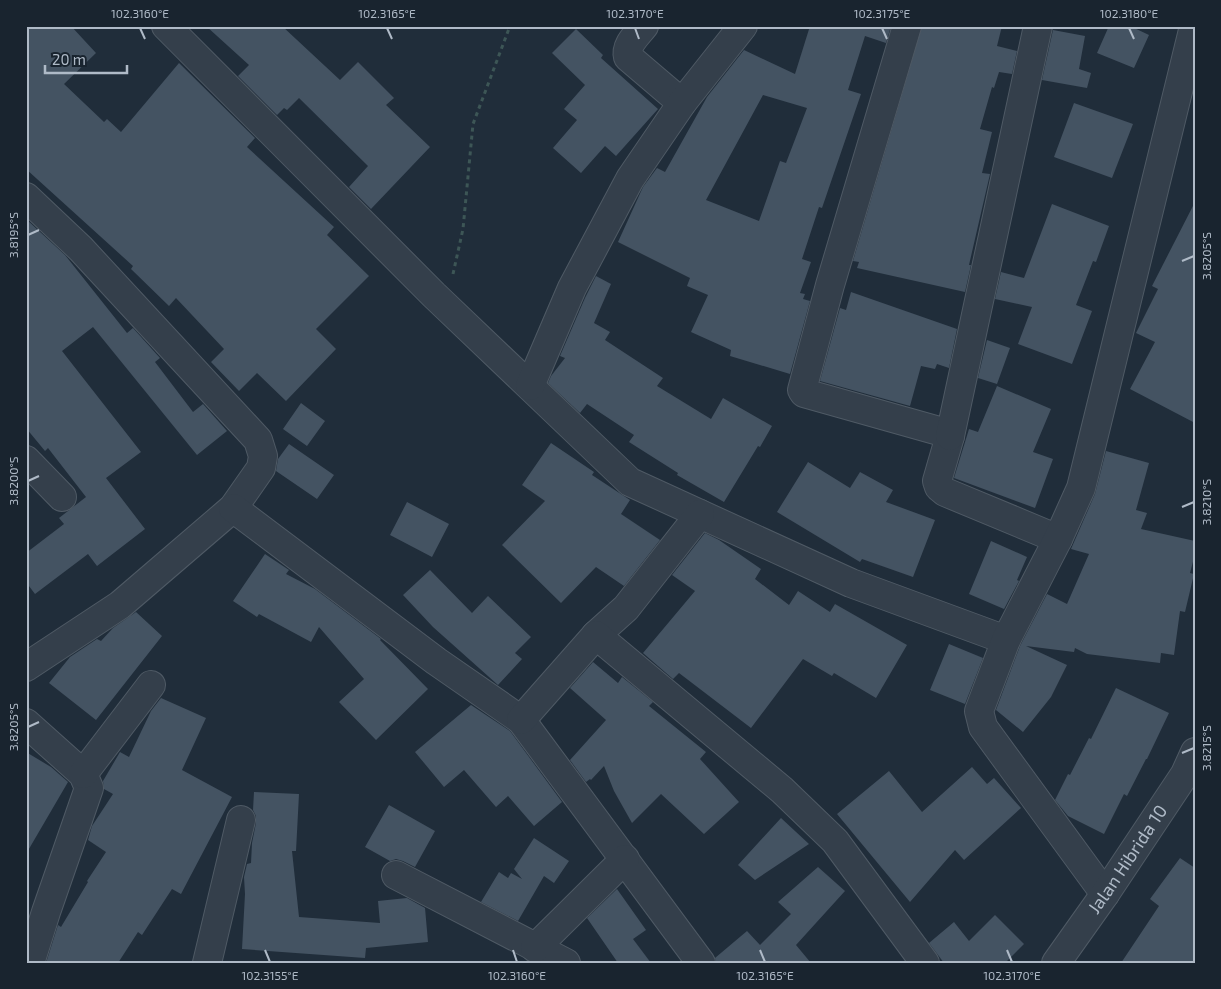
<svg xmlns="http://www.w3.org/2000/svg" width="1221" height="989" font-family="'Exo 2',sans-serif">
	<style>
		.building { fill: #445362; fill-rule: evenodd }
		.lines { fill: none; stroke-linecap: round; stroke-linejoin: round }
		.minor-casing { stroke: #4f5a65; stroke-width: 30 }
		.path { stroke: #3d5656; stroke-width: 3; stroke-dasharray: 4 4; stroke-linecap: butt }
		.minor { stroke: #343f4b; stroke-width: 28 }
		.ticks { fill: none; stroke: #afbac7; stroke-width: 2 }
		.labels { text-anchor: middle; stroke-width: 4; stroke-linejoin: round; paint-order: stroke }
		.street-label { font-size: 18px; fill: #afbac7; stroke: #19242f }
		.neatline { fill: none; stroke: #afbac7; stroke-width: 2 }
		.ticks-label { font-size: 12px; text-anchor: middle; fill: #afbac7 }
	</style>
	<rect width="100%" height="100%" fill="#202d3a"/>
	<path class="building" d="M26,26H71L96,53L64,84L104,122L107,119L121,132L179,63L255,138L247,147L334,227L327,235L369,276L316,329L336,349L286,401L257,373L239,391L211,362L224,349L176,298L169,306L131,269L133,266L26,169Z
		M206,26H282L340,80L358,62L394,98L386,105L430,147L371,209L349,187L368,166L299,98L287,110L284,108L277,115L238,76L249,65Z
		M810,26H891L886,43L865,36L848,90L861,94L822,208L819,207L802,259L811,262L800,293L805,294L803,299L810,301L790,374L730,356L731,350L691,332L708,295L687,286L690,278L618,242L643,187L657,168L665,172L707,97L744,50L795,74ZM763,95L807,108L786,163L780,161L759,221L706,200Z
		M922,26H1002L997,46L1017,51L1012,74L999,72L994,88L992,87L980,129L992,132L982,173L990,174L969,265H971L965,292L857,268L859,262L853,261Z
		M1109,26H1130L1149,35L1134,68L1097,53Z
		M576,29L603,55L601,58L658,109L616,156L605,146L581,173L553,148L577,120L564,109L585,85L552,53Z
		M1053,30L1085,36L1079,69L1091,73L1087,88L1042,80Z
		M1074,103L1133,124L1112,178L1054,157Z
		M1195,202V423L1130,389L1155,342L1136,333L1158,289L1152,286Z
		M1052,204L1109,226L1096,262L1093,261L1076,305L1092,311L1072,364L1018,344L1032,307L995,299L1001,272L1024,278Z
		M26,219L65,255L127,333L133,328L160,358L155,362L193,412L203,404L227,431L197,455L93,327L62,351L141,452L106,478L145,529L97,566L88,554L35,594L26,582V553L64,524L59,518L86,497L48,448L45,451L26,428Z
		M596,276L611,284L594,323L610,332L605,340L663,378L657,386L711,419L723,398L772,426L760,447L758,446L724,502L677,475L678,473L629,442L634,435L587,404L580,413L548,383L551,376L565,358L560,356L585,298Z
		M851,292L957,329L949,368L937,364L935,369L921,366L910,406L820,381L840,308L846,310Z
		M987,340L1010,348L997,384L978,378Z
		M997,386L1051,409L1033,452L1053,459L1035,508L954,478L969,429L978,432Z
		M301,403L325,421L307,446L283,429Z
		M551,443L594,472L592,475L630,500L621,514L660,540L624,586L596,567L561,603L502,545L545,501L522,485Z
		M289,444L334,475L317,499L276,471L278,459Z
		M1106,451L1149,463L1136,510L1147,513L1141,529L1195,541V554L1190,573L1194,574L1185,612L1180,611L1174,655L1161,653L1160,663L1087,654L1075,648L1074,652L1026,646L1067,665L1051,697L1023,732L996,710L1020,646L1047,594L1067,604L1089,554L1071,549L1095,494Z
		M808,462L850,488L860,472L893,490L886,502L935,520L913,577L862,559L860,562L777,512Z
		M407,502L449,524L432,557L390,535Z
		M705,533L719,540L761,569L755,579L789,605L798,591L830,612L835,604L907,645L876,698L834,673L832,676L803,659L751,728L679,673L673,679L643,653L695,591L672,575Z
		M991,541L1027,557L1017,580L1019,581L1004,609L969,594Z
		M265,554L289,570L286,574L315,589L381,639L380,640L428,689L376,740L339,702L364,679L319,627L311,642L259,614L257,617L233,601Z
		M430,570L472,613L488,596L531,637L515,653L522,659L498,685L433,627L403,595Z
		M136,612L162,636L96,720L49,683L70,657L97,639L101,641L113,628Z
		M949,644L983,658L965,704L930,690Z
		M593,662L618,683L622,677L653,702L649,706L706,752L700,759L739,802L704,834L661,794L632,823L614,791L604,766L591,780L590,779L586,782L570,760L606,720L570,688Z
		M1116,688L1169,713L1147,759H1146L1127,796L1124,794L1104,834L1068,816L1055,800L1068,774L1070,775L1089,738L1091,739Z
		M161,698L206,718L182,770L232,797L181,894L172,889L142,935L138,932L118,963H46L58,925L61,927L88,882L87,881L106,852L88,840L92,826L113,794L104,789L103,781L120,752L129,757L151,711Z
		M471,705L510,731L562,802L534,826L508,796L496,807L464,770L444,787L415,752Z
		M26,752L51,767L68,782L26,854Z
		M972,767L987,784L994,778L1021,808L964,860L955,850L910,902L837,814L889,771L922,812Z
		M254,792L299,794L296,851H292L299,917L380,923L378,901L407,898L425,908L428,942L366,948L365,958L242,949L245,894L244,877L247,864L251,863L252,843L256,823V816L253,810Z
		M389,805L435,831L415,867L403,861L396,859L390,861L365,847Z
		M781,818L809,844L755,880L738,865Z
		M534,838L569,861L554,883L544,876L518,921L481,902L499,872L508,878L511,873L522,879L514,869Z
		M1180,858L1195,868V963H1121L1159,906L1150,899Z
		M818,867L845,891L796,945L811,963H716L715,958L747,931L760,945L791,914L778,902Z
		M617,889L646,930L633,939L651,963H618L587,918Z
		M995,915L1024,944L1005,963H944L929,943L954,922L969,941Z"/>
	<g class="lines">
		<defs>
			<g id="minor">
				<path d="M166,26L434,295L630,482L851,583L1006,640"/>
				<path d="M644,26C637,35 625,45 628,57L682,103"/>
				<path d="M907,26L830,285L802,390L804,393L939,431L950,436L937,481L939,487L945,492L1058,539"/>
				<path d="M26,197L81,249L258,440L263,456L261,468L233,508L120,605L26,667"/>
				<path d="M530,386L572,288L630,179L682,103L743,26"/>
				<path d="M950,436L1038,26"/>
				<path d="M26,460L62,497"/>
				<path d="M233,508L436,661L521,720L701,963"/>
				<path d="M596,635L626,608L700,514"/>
				<path d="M521,720L596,635L782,790L835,841L925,963"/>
				<path d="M26,723L83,774L89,788L46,912L30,963"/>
				<path d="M83,774L151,685"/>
				<path d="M396,875L566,963"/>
				<path d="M1105,894L983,727L979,711L1006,640L1058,539L1081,488L1194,26"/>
				<path d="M535,948L625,859"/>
				<path d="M207,963L241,820"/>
				<path id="s1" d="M1056,963L1105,894L1185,774L1195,752"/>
			</g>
		</defs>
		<use href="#minor" class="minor-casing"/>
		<path class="path" d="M453,274L463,229L473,124L510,26"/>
		<use href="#minor" class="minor"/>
	</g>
	<path class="ticks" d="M140,28L145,39M387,28L392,39M635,28L639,39M882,28L887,39M1129,28L1134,39M28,235L39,230M1182,261L1194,256M28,481L39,476M1182,507L1194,502M28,727L39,722M1182,753L1194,748M265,950L270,962M513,950L517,962M760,950L765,962M1007,950L1012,962"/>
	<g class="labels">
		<g class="street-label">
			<text dy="6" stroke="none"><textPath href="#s1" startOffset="126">Jalan Hibrida 10</textPath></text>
		</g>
	</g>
	<rect width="1221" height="989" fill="none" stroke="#19242f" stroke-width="55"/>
	<path d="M45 65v8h82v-8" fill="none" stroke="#afbac7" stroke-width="2.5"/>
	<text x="52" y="65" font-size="15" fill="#afbac7" stroke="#19242f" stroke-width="4" paint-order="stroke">20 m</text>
	<rect x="28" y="28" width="1166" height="934" class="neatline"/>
	<g class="ticks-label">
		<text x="140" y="18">102.3160°E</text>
		<text x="387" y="18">102.3165°E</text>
		<text x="635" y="18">102.3170°E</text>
		<text x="882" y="18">102.3175°E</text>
		<text x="1129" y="18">102.3180°E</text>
		<text transform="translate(14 235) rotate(-90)" y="4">3.8195°S</text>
		<text transform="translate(1207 256) rotate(-90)" y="4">3.8205°S</text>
		<text transform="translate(14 481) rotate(-90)" y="4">3.8200°S</text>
		<text transform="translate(1207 502) rotate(-90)" y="4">3.8210°S</text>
		<text transform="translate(14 727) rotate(-90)" y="4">3.8205°S</text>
		<text transform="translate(1207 748) rotate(-90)" y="4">3.8215°S</text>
		<text x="270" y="980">102.3155°E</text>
		<text x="517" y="980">102.3160°E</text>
		<text x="765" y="980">102.3165°E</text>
		<text x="1012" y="980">102.3170°E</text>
	</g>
</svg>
